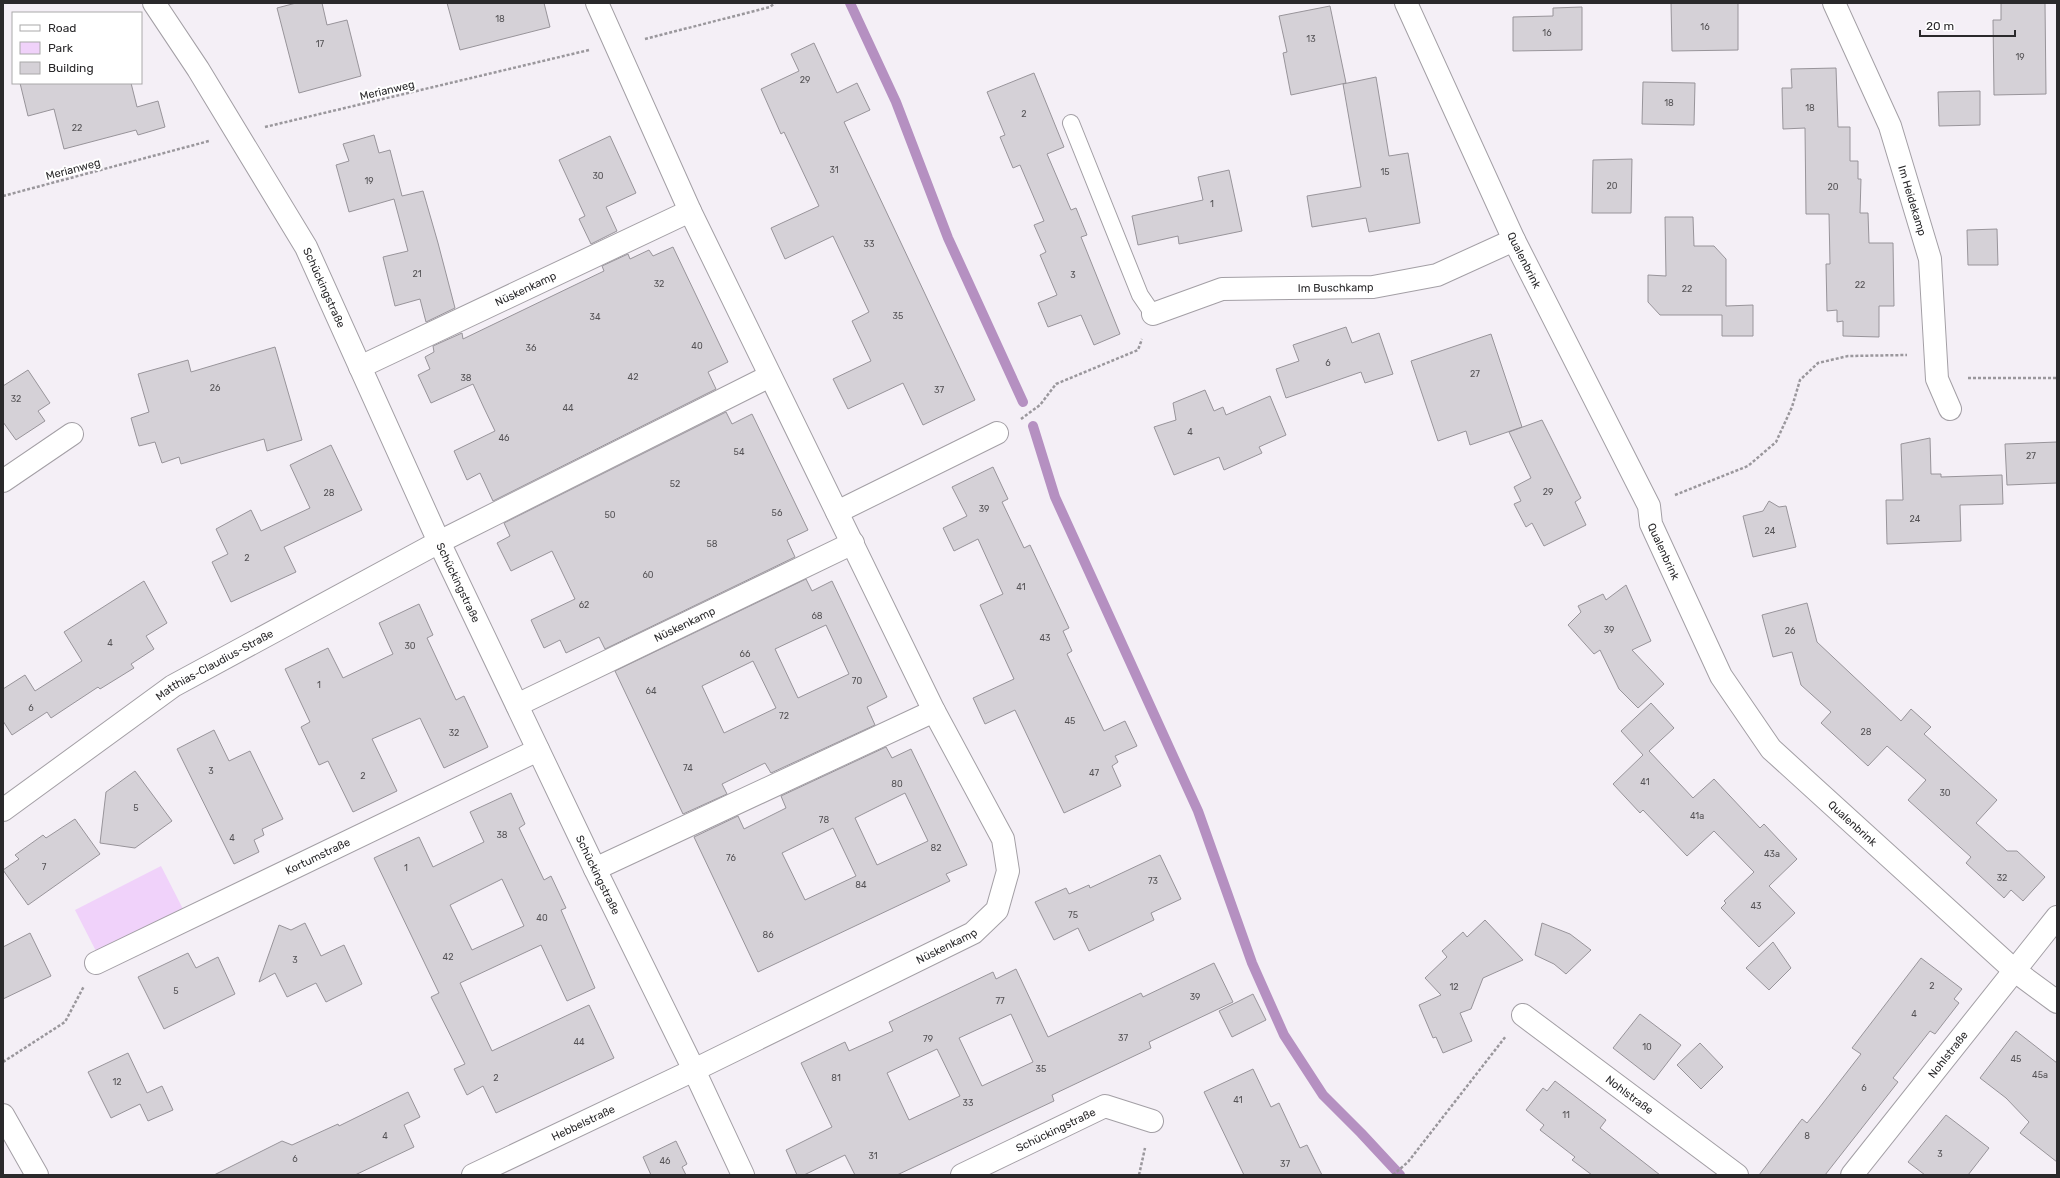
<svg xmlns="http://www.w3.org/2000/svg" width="2060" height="1178" font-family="Rubik,sans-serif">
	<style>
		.green { fill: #f0d2fa }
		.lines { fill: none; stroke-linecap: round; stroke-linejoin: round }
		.stream { stroke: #b590c1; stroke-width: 10 }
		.building { fill: #d5d1d7; stroke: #98949a; fill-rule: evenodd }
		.lane-casing { stroke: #a39fa5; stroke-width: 18 }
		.street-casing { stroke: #a39fa5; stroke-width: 24 }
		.path { stroke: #9a979c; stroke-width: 2.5; stroke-dasharray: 3 2; stroke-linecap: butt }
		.lane { stroke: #fff; stroke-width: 16 }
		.street { stroke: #fff; stroke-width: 22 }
		.labels { text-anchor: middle; stroke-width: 4; stroke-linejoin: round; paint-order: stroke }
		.number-label { font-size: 9px; fill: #555356 }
		.street-label { font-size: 11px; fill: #2a292b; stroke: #fff }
	</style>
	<rect width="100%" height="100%" fill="#f4eff6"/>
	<path class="green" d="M161,866L183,909L97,953L75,910Z"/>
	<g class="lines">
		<path class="stream" d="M850,3L896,102L948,238L1023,402
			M1033,426L1055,497L1198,811L1252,963L1284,1035L1323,1095L1361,1133L1400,1175"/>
	</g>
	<path class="building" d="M296,3H322L327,25L347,20L361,76L299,93L277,8Z
		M447,3H544L550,27L460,50Z
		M1671,3H1738V50L1672,51Z
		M2001,3H2045L2046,94L1994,95L1993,20H2001Z
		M1330,6L1346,83L1291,95L1283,53L1287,52L1279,16Z
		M1582,7V50L1513,51V17L1553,16V8Z
		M814,43L837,93L857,83L870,110L844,122L975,400L923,425L903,383L848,409L833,379L871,361L852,321L869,312L833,236L785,259L771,228L819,206L784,132L781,134L761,89L799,71L791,54Z
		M1836,68L1838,127H1850V161H1858V179H1861L1860,213H1868L1869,243H1893L1894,306H1879V337L1843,336V321L1837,322V310L1827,311L1826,264H1830L1829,214H1806L1805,128L1783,129L1782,88H1792L1791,69Z
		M1034,73L1064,147L1047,154L1071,210L1076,208L1087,235L1081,237L1120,334L1094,345L1081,315L1048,327L1038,303L1057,295L1040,255L1046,252L1034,225L1044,221L1020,165L1013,168L1000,137L1005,135L987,92Z
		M1376,77L1389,156L1408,153L1420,223L1369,232L1366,218L1312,227L1307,196L1361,187L1343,84Z
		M1643,82L1695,83L1694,125L1642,124Z
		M20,83H131L137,107L158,101L165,127L138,135L136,130L64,149L54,109L28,116Z
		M1980,91V125L1939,126L1938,92Z
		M374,135L379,153L390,150L402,196L423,191L438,243L455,308L426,322L420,299L395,306L383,257L408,251L394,199L349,212L336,165L349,161L343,144Z
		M610,136L636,193L606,207L617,231L591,244L579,219L585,216L559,160Z
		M1632,159L1631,213H1592L1593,160Z
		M1229,170L1242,231L1179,244L1178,236L1138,245L1132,216L1203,200L1198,177Z
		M1665,217H1693L1694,246H1714L1726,259V306L1753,305V336H1722V315H1660L1648,302V275L1666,276Z
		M1997,229L1998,265H1968L1967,230Z
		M673,247L728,362L708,372L716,389L493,501L480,473L467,480L454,451L495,431L484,408L473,384L431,403L418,375L430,369L425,357L434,352L433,346L462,333L463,339L604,271L602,266L628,254L630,259L649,250L653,256Z
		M1346,327L1352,343L1379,333L1393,374L1365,383L1361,372L1286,398L1276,369L1299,361L1293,345Z
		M1491,334L1522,427L1470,445L1466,431L1438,441L1411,361Z
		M275,347L302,440L267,451L264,439L181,464L179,457L162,463L155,442L139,446L131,418L149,412L138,374L188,360L191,372Z
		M28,370L50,403L38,411L45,421L16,440L3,422V386Z
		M1205,390L1214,411L1223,407L1226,415L1270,396L1286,435L1259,447L1262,453L1224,470L1219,457L1174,475L1154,427L1176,420L1173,403Z
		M726,412L732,424L752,414L808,530L787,540L795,557L605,649L599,637L566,653L560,640L544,648L531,620L575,599L552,551L511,571L497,543L510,536L504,523Z
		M1542,420L1581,498L1575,502L1586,525L1544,546L1532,523L1526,527L1514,504L1521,501L1514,487L1531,478L1509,432Z
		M1930,438L1931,474H1941V477L2002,475L2003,504L1960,505L1961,541L1887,544L1886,500H1903L1901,444Z
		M2057,442V483L2007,485L2005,444Z
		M331,445L362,510L284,547L296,572L231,602L212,562L228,554L216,529L251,510L261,531L310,508L290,465Z
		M993,467L1008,499L1002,502L1024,548L1030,545L1069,628L1063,631L1072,651L1067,654L1104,731L1125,721L1137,746L1115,756L1118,762L1112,766L1121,786L1064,813L1015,710L985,724L973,698L1014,679L980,605L1003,594L978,539L954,551L943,528L967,516L952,487Z
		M1769,501L1779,507L1786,506L1796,547L1753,557L1743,516L1763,511Z
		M806,579L812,591L832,581L887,697L867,707L875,725L771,773L765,763L722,784L727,794L683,814L615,671ZM826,625L849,674L798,698L775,649ZM753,661L776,708L724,733L702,686Z
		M144,581L167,623L146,636L154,649L131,664L134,668L100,689L98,687L51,718L47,712L12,735L3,721V689L25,675L35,691L82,661L64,632Z
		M1626,585L1651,641L1632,650L1664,684L1638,708L1619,689L1600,650L1594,654L1568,625L1581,612L1578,606L1603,594L1606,600Z
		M1807,603L1817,642L1901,721L1911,709L1931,727L1924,734L1997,800L1976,823L2007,851H2017L2045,877L2023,901L2011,890L2004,898L1966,863L1971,857L1908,800L1926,780L1887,746L1868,766L1821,723L1831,712L1801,685L1792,652L1773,657L1762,615Z
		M419,604L433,635L427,638L456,700L464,696L488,747L444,768L420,718L372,739L397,791L353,812L328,761L319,765L301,727L310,722L285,669L328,648L343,678L393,654L379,623Z
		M1651,703L1674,728L1649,751L1693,798L1714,779L1760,828L1764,824L1797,859L1769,886L1795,913L1759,947L1721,908L1726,903L1724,901L1754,872L1714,831L1687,856L1643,810L1640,813L1613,784L1643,755L1621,731Z
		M214,730L229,761L250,751L283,819L262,829L264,835L254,840L259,852L234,864L177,749Z
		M886,747L892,758L911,749L967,865L946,874L950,881L758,972L694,837L738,816L744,829L786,808L781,796ZM905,793L928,841L877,865L855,818ZM833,828L856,876L805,900L782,853Z
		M135,771L172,821L135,848L100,843L106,792Z
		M511,793L525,824L519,828L544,880L551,876L566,908L561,910L595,988L567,1001L541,945L460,983L492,1051L589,1005L614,1058L496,1113L483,1086L467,1095L454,1069L465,1064L431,997L439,993L374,858L419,837L433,867L484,842L470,812ZM502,879L524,926L472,950L450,905Z
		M75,819L100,854L28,905L3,870L19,859L15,855L43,835L46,838Z
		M1160,855L1181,899L1151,913L1154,920L1089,951L1078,928L1054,940L1035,902L1066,888L1069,894L1089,885L1090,888Z
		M1485,920L1523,960L1483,978L1471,1009L1460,1013L1472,1041L1443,1053L1436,1037L1433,1038L1419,1005L1441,995L1425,978L1447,957L1442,951L1463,932L1467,937Z
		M305,923L321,956L344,945L362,984L326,1002L316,983L287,997L275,973L259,982L279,925L291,930Z
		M1542,923L1570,934L1591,950L1566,974L1554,964L1535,955Z
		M30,933L51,976L3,999V947Z
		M1773,942L1791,968L1769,990L1746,968Z
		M188,953L196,968L218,957L235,994L164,1029L138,977Z
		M1921,958L1962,989L1954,999L1959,1003L1935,1034L1930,1031L1893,1078L1898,1082L1825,1175H1759L1802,1119L1807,1123L1816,1112L1861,1054L1852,1048Z
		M1214,963L1233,1002L1149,1042L1151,1048L1052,1095L1054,1101L897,1175H855L845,1155L804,1175H797L786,1150L832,1127L801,1063L845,1042L849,1051L893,1031L889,1022L993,972L996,979L1016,969L1048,1037L1141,993L1143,997ZM1011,1014L1033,1062L982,1086L959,1038ZM937,1049L960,1096L909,1120L887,1073Z
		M1253,994L1266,1020L1232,1037L1219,1011Z
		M1640,1014L1681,1045L1654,1080L1613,1048Z
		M2016,1031L2057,1063V1162L2020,1133L2029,1122L2006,1098L1980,1078Z
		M1700,1043L1723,1067L1701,1089L1677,1065Z
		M128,1053L147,1093L162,1086L173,1110L148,1121L140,1104L111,1118L88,1072Z
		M1253,1069L1271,1107L1279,1103L1300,1148L1307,1145L1322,1175H1244L1204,1092Z
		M1555,1081L1606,1120L1600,1128L1660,1175H1592L1572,1160L1575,1157L1540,1130L1544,1125L1526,1110L1543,1088L1547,1091Z
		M408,1092L420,1117L404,1125L414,1147L355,1175H214L282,1141L292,1145L338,1124L339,1126Z
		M1946,1115L1989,1148L1968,1175H1925L1908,1162Z
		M676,1141L687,1164L682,1167L686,1175H651L643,1157Z"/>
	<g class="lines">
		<defs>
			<path id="lane" d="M1071,123L1140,295L1153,314"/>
			<g id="street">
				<path id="s1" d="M154,3L198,69L306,247L439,542L595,869L694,1070L743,1175"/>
				<path id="s2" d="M1406,3L1514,240L1649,506L1651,524L1721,676L1771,749L2015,971L2057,1002"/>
				<path id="s3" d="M1834,3L1890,126L1930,259L1937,379L1950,409"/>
				<path id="s4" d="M1153,314L1222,289L1373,287L1437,275L1514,240"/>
				<path id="s5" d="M360,367L690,211"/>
				<path d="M3,481L72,434"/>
				<path d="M837,512L997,433"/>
				<path id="s6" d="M517,705L853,543"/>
				<path id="s7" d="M3,810L173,686L439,542L770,376"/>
				<path d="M595,869L934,711"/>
				<path id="s8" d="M96,963L538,750"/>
				<path id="s9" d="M1523,1015L1737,1175"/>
				<path d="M3,1115L37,1175"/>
				<path id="s10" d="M473,1175L694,1070L973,933L997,910L1008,871L1003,839L934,711L690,211L597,3"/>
				<path id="s11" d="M962,1175L1105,1106L1152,1121"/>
				<path id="s12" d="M1852,1175L2057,917"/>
			</g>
		</defs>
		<use href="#lane" class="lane-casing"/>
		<use href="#street" class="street-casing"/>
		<path class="path" d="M645,39L770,7L775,3
			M265,127L589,50
			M3,196L209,141
			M1968,378H2057
			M1021,419L1040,405L1056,384L1138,350L1142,339
			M1675,495L1748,466L1776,442L1792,407L1800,380L1818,363L1848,356L1907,355
			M3,1062L65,1022L84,986
			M1139,1175L1145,1148
			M1393,1175L1408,1162L1506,1036"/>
		<use href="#lane" class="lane"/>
		<use href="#street" class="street"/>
	</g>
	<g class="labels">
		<g class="number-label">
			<text x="500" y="22">18</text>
			<text x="1705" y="30">16</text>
			<text x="1547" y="36">16</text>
			<text x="1311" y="42">13</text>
			<text x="320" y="47">17</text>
			<text x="2020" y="60">19</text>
			<text x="805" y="83">29</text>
			<text x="1669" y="106">18</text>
			<text x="1810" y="111">18</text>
			<text x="1024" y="117">2</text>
			<text x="77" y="131">22</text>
			<text x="834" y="173">31</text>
			<text x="1385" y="175">15</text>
			<text x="598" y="179">30</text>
			<text x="369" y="184">19</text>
			<text x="1612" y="189">20</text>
			<text x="1833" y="190">20</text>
			<text x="1212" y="207">1</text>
			<text x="869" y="247">33</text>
			<text x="417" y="277">21</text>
			<text x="1073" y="278">3</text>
			<text x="659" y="287">32</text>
			<text x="1860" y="288">22</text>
			<text x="1687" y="292">22</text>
			<text x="898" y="319">35</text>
			<text x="595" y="320">34</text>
			<text x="697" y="349">40</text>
			<text x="531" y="351">36</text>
			<text x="1328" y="366">6</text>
			<text x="1475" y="377">27</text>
			<text x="633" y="380">42</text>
			<text x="466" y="381">38</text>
			<text x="215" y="391">26</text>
			<text x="939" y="393">37</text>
			<text x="16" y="402">32</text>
			<text x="568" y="411">44</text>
			<text x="1190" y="435">4</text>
			<text x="504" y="441">46</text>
			<text x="739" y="455">54</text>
			<text x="2031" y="459">27</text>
			<text x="675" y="487">52</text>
			<text x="1548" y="495">29</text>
			<text x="329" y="496">28</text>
			<text x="984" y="512">39</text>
			<text x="777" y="516">56</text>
			<text x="610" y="518">50</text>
			<text x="1915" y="522">24</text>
			<text x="1770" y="534">24</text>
			<text x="712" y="547">58</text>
			<text x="247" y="561">2</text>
			<text x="648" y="578">60</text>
			<text x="1021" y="590">41</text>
			<text x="584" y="608">62</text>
			<text x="817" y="619">68</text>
			<text x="1609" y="633">39</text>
			<text x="1790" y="634">26</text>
			<text x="1045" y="641">43</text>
			<text x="110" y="646">4</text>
			<text x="410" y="649">30</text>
			<text x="745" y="657">66</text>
			<text x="857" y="684">70</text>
			<text x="319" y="688">1</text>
			<text x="651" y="694">64</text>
			<text x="31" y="711">6</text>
			<text x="784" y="719">72</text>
			<text x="1070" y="724">45</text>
			<text x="1866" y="735">28</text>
			<text x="454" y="736">32</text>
			<text x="688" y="771">74</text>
			<text x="211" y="774">3</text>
			<text x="1094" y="776">47</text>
			<text x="363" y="779">2</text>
			<text x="1645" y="785">41</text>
			<text x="897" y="787">80</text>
			<text x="1945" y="796">30</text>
			<text x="136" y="811">5</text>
			<text x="1697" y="819">41a</text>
			<text x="824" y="823">78</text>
			<text x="502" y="838">38</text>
			<text x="232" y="841">4</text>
			<text x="936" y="851">82</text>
			<text x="1772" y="857">43a</text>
			<text x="731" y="861">76</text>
			<text x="44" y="870">7</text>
			<text x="406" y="871">1</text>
			<text x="2002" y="881">32</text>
			<text x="1153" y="884">73</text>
			<text x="861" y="888">84</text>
			<text x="1756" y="909">43</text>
			<text x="1073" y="918">75</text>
			<text x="542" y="921">40</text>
			<text x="768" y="938">86</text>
			<text x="448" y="960">42</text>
			<text x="295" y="963">3</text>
			<text x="1932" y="989">2</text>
			<text x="1454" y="990">12</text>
			<text x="176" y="994">5</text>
			<text x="1195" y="1000">39</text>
			<text x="1000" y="1004">77</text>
			<text x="1914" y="1017">4</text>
			<text x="1123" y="1041">37</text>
			<text x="928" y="1042">79</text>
			<text x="579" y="1045">44</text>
			<text x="1647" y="1050">10</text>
			<text x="2016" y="1062">45</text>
			<text x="1041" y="1072">35</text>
			<text x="2040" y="1078">45a</text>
			<text x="496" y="1081">2</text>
			<text x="836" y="1081">81</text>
			<text x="117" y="1085">12</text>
			<text x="1864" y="1091">6</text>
			<text x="1238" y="1103">41</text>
			<text x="968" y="1106">33</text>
			<text x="1566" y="1118">11</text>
			<text x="385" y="1139">4</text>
			<text x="1807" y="1139">8</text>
			<text x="1940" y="1157">3</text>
			<text x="873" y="1159">31</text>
			<text x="295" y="1162">6</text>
			<text x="665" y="1164">46</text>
			<text x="1285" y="1167">37</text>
		</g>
		<g class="street-label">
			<text transform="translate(387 90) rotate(-13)" y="4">Merianweg</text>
			<text transform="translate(73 169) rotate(-15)" y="4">Merianweg</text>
			<text dy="4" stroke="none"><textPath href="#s3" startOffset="213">Im Heidekamp</textPath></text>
			<text dy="4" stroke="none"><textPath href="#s2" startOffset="283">Qualenbrink</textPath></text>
			<text dy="4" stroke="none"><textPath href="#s4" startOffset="187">Im Buschkamp</textPath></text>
			<text dy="4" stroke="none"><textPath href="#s1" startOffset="332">Schückingstraße</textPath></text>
			<text dy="4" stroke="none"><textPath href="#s5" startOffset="183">Nüskenkamp</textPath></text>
			<text dy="4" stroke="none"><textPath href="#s2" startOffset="607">Qualenbrink</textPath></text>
			<text dy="4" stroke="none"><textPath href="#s1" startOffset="656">Schückingstraße</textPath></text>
			<text dy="4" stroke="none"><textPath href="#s6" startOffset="186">Nüskenkamp</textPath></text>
			<text dy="4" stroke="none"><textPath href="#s7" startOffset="257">Matthias-Claudius-Straße</textPath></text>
			<text dy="4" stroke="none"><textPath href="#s2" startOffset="943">Qualenbrink</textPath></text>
			<text dy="4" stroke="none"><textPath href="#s8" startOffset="246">Kortumstraße</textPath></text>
			<text dy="4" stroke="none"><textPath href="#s1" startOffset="980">Schückingstraße</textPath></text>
			<text dy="4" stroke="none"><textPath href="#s10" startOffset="526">Nüskenkamp</textPath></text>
			<text dy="4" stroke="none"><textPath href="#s12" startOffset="154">Nohlstraße</textPath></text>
			<text dy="4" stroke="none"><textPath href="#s9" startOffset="133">Nohlstraße</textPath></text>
			<text dy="4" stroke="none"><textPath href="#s10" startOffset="122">Hebbelstraße</textPath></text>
			<text dy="4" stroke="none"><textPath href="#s11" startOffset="104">Schückingstraße</textPath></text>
		</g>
	</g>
	<rect width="2060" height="1178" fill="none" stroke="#2a292b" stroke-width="8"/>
	<rect x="12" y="12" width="130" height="72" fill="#ffffff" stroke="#aaa9aa"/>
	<rect x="20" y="25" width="20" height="6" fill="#ffffff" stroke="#aaa9aa"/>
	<text x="48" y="32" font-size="12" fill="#2a292b">Road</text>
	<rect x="20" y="42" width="20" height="12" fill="#f0d2fa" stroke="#aaa9aa"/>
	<text x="48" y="52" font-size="12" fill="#2a292b">Park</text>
	<rect x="20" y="62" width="20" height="12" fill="#d5d1d7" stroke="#aaa9aa"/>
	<text x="48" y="72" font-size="12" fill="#2a292b">Building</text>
	<path d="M1920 30v6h95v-6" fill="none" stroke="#2a292b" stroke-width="2"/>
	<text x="1926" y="30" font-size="12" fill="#2a292b" stroke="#ffffff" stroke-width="3" paint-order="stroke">20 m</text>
</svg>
